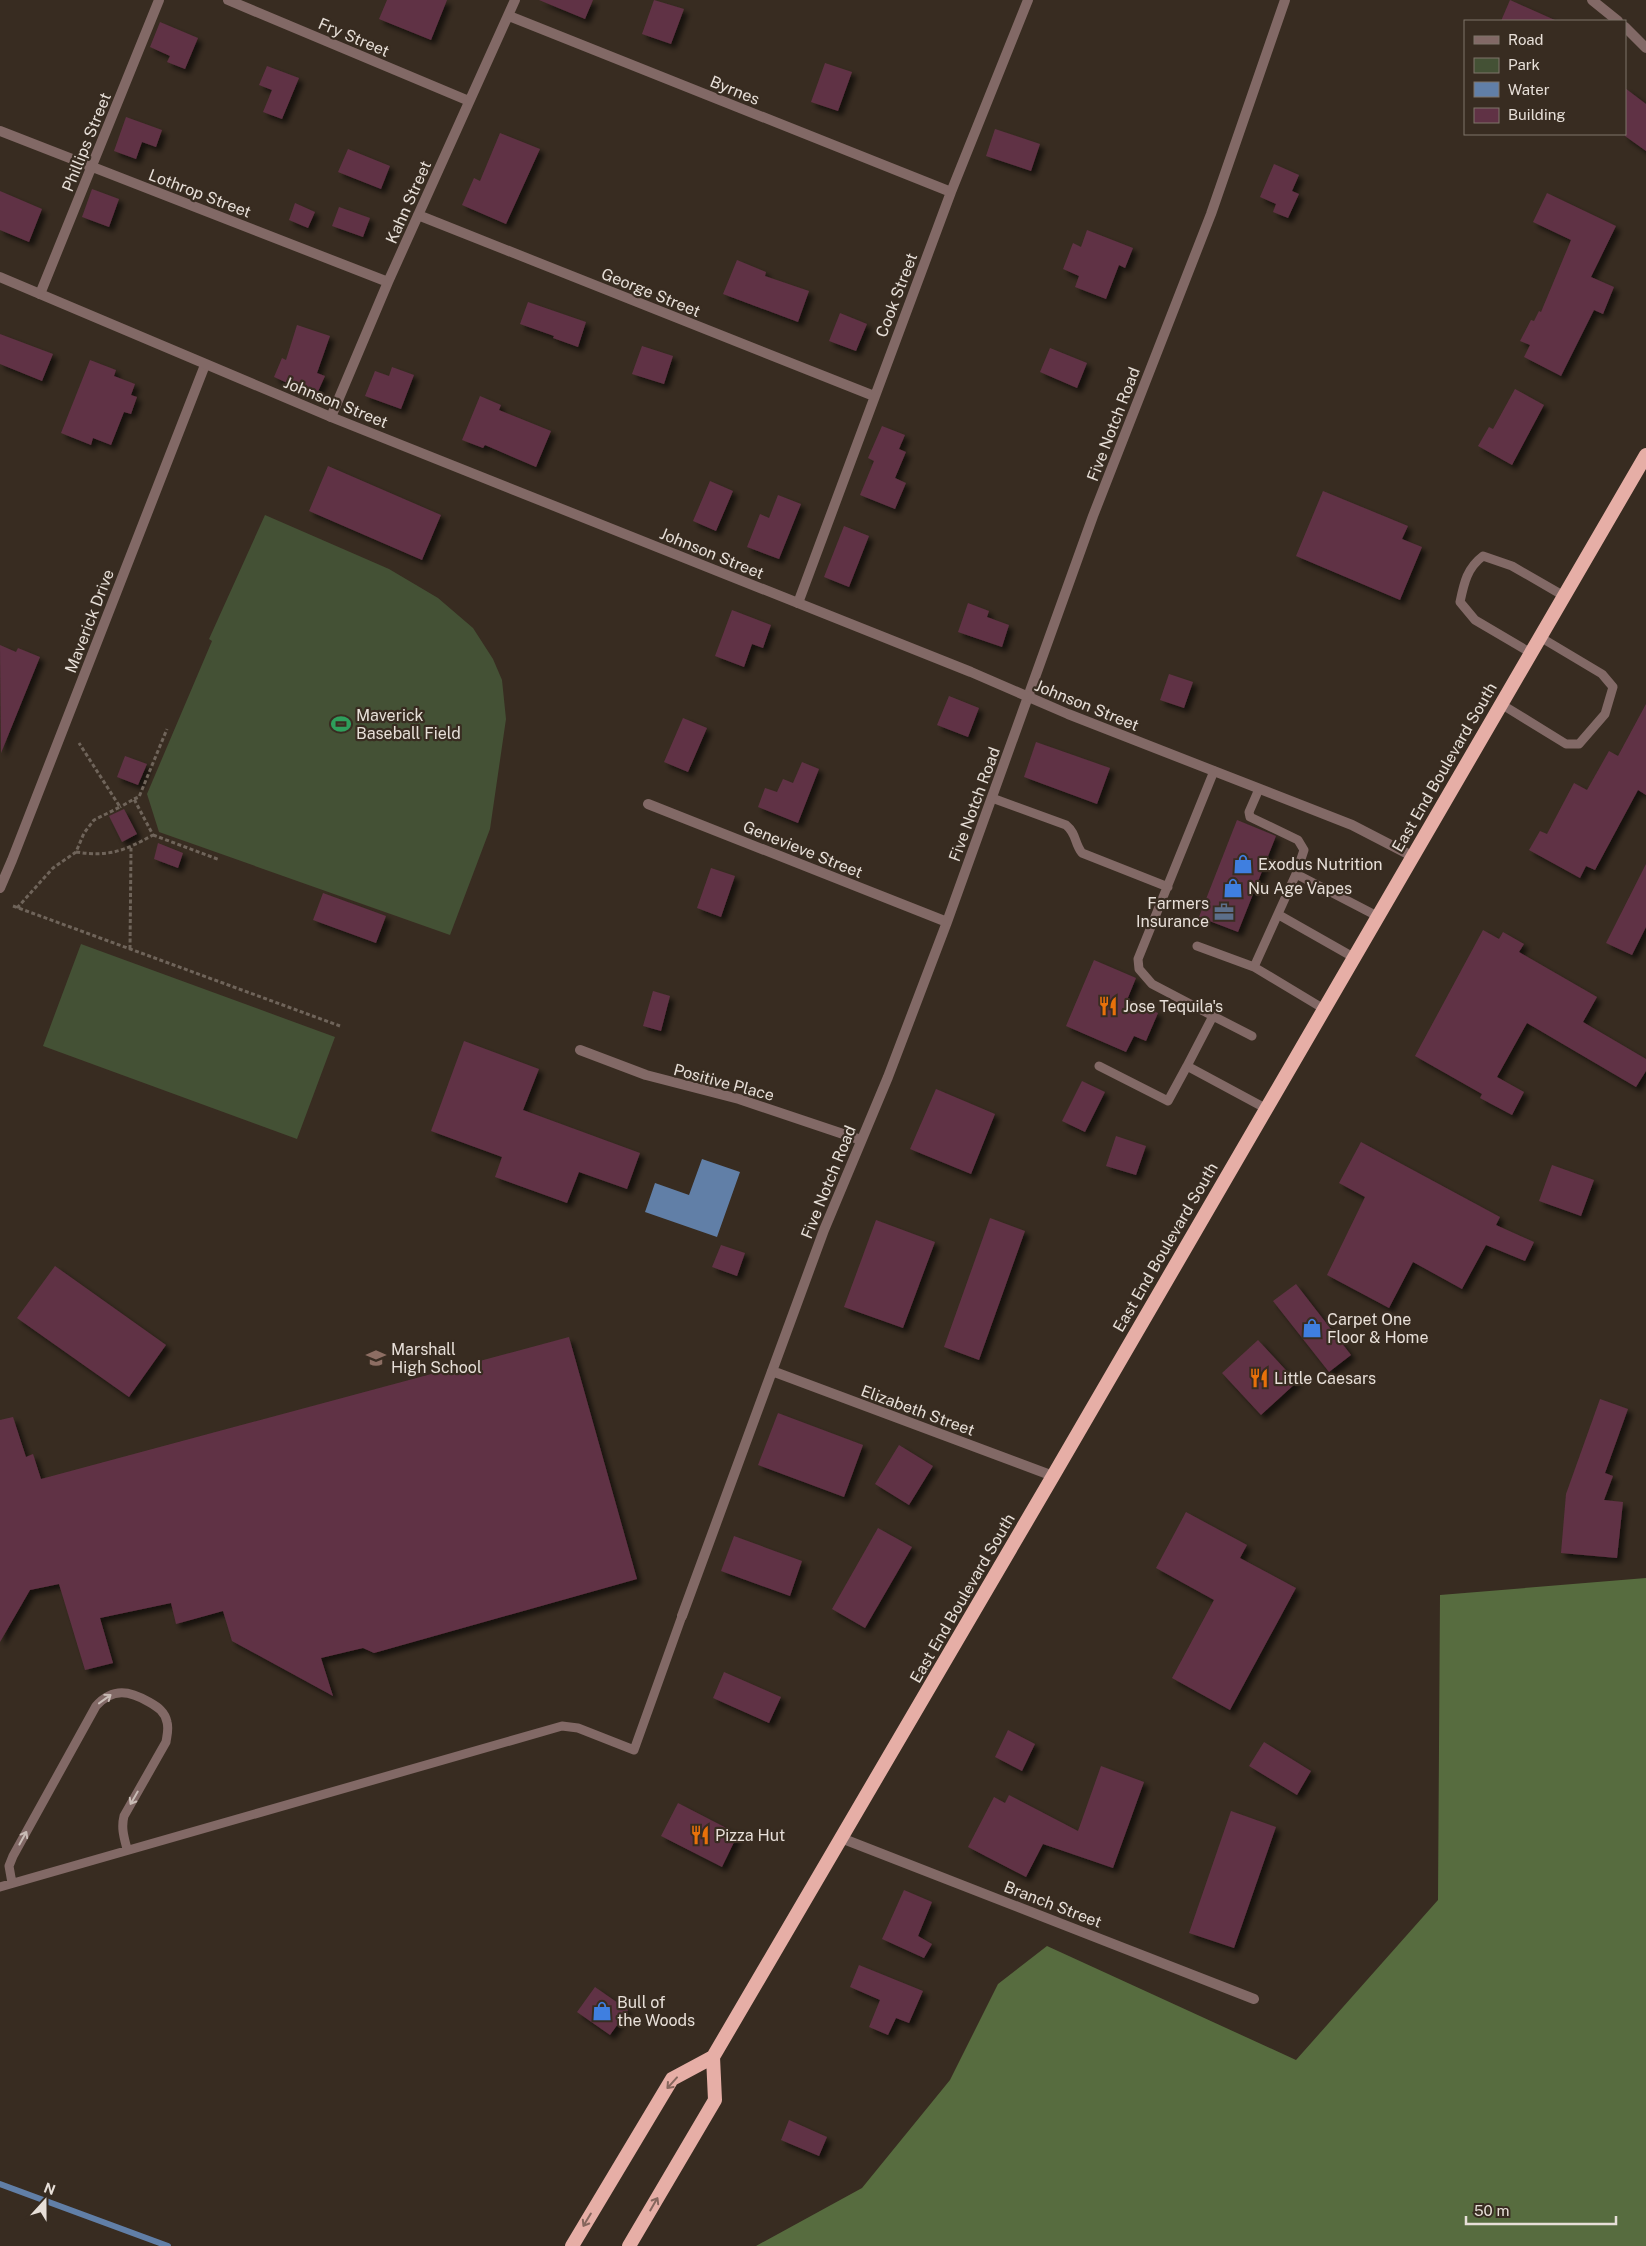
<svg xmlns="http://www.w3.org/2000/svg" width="1646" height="2246" font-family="'Public Sans',sans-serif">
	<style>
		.green { fill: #445135 }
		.forest { fill: #576c3f }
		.water { fill: #617fa7 }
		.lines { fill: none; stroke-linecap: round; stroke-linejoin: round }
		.stream { stroke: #617fa7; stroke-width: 6 }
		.building { fill: #603245; filter: url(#shadow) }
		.path { stroke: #6f645a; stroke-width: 3; stroke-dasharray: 4 2.5; stroke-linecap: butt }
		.service { stroke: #826966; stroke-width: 9 }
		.minor { stroke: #826966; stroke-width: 10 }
		.tertiary { stroke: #826966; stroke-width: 10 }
		.trunk { stroke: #e6aea6; stroke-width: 14 }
		.oneway { stroke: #c9bcb6 }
		.oneway2 { stroke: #86665d }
		.labels { text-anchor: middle; stroke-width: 4.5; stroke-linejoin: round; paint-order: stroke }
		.street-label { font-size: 16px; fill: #e7dfd8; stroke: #382c21 }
		.poi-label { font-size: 16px; fill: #e7dfd8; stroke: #382c21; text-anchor: start }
	</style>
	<defs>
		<filter id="shadow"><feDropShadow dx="4.5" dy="4.5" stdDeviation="2.5" flood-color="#0009"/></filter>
	</defs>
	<rect width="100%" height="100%" fill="#382c21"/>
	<path class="green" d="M265,515L389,569L438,598L473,628L493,659L502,680L506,719L490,829L450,935L159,832L147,794L212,641L209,639Z
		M81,944L335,1037L297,1139L43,1046Z"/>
	<path class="forest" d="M1646,1578V2246H756L862,2188L950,2080L998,1984L1047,1946L1296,2060L1438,1900L1440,1595Z"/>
	<path class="water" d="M702,1159L740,1172L717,1237L645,1212L655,1183L689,1195Z"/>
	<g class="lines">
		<path class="stream" d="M0,2184L168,2246"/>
	</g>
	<path class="building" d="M387,0H447L431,40L379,19Z
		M539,0H593L585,19Z
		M654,0L684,9L671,44L642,34Z
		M1510,0L1557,21H1501Z
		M160,22L198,38L185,69L167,62L170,56L150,47Z
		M825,63L852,72L838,111L811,102Z
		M267,66L299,78L282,119L263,112L272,90L259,85Z
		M1625,88L1646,104V151L1625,136Z
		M126,117L162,130L156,147L142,142L136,159L114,151Z
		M995,129L1040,144L1031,171L986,156Z
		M500,133L540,149L506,224L462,205L474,178L480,181Z
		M348,149L390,166L381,189L338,172Z
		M1274,164L1299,175L1292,191L1299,194L1288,218L1273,212L1276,204L1260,197Z
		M92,189L119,199L109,227L82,217Z
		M0,191L42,209L29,242L0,230Z
		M1547,193L1616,226L1591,277L1614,287L1603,314L1594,310L1561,376L1524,357L1530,345L1520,341L1531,320L1534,321L1539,311L1541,312L1571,240L1533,222Z
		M295,203L315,212L308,228L289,220Z
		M339,207L370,218L363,237L332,226Z
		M1087,230L1133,248L1125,268L1119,265L1106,299L1075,287L1079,276L1063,269L1073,243L1081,247Z
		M737,260L766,272L765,276L809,291L798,322L723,294Z
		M528,302L586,322L578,347L553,338L554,336L520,324Z
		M840,313L867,324L856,351L829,341Z
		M297,325L330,336L317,373L325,376L316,396L274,377L282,358L286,360Z
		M0,334L53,354L42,381L0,364Z
		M642,346L673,356L664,384L632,374Z
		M1050,348L1087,363L1077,388L1040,372Z
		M90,360L116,370L114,376L135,384L131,395L137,397L131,414L124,412L111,445L93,438L91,445L61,433Z
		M392,367L414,375L401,409L365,396L375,371L389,376Z
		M1515,389L1544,405L1512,465L1478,446L1489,427L1493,429Z
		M480,396L501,405L499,410L551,431L536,467L485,445L483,448L462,440Z
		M882,426L905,435L899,449L906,452L895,478L906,483L895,509L860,495L874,461L868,458Z
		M328,466L441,515L422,560L309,511Z
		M710,481L733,491L716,531L693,521Z
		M1323,491L1408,526L1402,539L1422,547L1400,600L1296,556Z
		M778,495L801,504L779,559L747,547L760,514L769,518Z
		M844,526L869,536L849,587L824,577Z
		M968,603L989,611L987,617L1009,625L1002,647L958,632Z
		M732,610L771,625L763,648L752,644L744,667L715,656Z
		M0,645L16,652L18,648L40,657L1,753Z
		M1169,674L1193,682L1184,708L1160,700Z
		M949,696L979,708L968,737L937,725Z
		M1646,704V795L1638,790L1595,870L1586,866L1580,878L1529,850L1540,831L1547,834L1574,783L1587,790L1609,751L1618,756Z
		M683,718L707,728L688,772L664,762Z
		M1036,742L1110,768L1097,804L1024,777Z
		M125,756L147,764L138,785L117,777Z
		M802,762L819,769L798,823L758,807L765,788L777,792L783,779L793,783Z
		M124,809L137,834L122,842L109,816Z
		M1237,820L1276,836L1238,932L1199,917Z
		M158,843L183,853L178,868L154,859Z
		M1646,864V927L1632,955L1606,943Z
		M711,868L735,876L721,917L697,908Z
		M323,893L386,916L376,943L313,920Z
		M1483,930L1499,939L1503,932L1524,944L1519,952L1597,997L1583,1022L1646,1059V1071L1636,1087L1527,1023L1497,1077L1524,1092L1512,1115L1480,1098L1482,1094L1415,1056Z
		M1094,960L1136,978L1127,1000L1158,1013L1146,1041L1134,1036L1126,1052L1066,1026Z
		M653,991L670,996L661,1031L643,1026Z
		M464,1041L539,1069L523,1110L640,1153L627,1189L579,1172L567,1203L495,1177L502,1157L431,1131Z
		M1082,1081L1105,1092L1085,1132L1062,1121Z
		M936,1089L995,1114L971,1174L910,1149Z
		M1116,1136L1146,1146L1136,1175L1106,1166Z
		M1361,1142L1500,1217L1496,1225L1534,1242L1525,1261L1486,1245L1462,1289L1413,1262L1389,1308L1327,1275L1365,1197L1339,1183Z
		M1552,1165L1594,1180L1581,1216L1539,1201Z
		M990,1218L1025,1231L979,1360L944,1347Z
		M876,1220L935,1242L903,1328L844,1307Z
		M721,1245L745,1253L737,1276L712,1267Z
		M55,1266L166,1345L129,1397L17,1318Z
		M1296,1284L1351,1355L1329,1372L1273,1301Z
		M569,1337L637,1579L374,1653L363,1648L321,1658L333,1696L232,1641L223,1611L176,1624L171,1603L100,1618L113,1663L85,1670L59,1584L30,1590L0,1642V1420L13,1417L26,1457L33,1454L41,1479Z
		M1258,1340L1297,1382L1261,1415L1222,1373Z
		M1600,1399L1628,1409L1605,1473L1613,1476L1604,1500L1623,1502L1617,1558L1561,1553L1566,1494Z
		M778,1413L863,1445L844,1497L758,1465Z
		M899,1445L933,1466L909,1505L875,1484Z
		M1186,1512L1247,1545L1240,1558L1296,1588L1230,1710L1172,1678L1214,1600L1156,1568Z
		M878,1528L912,1547L865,1628L832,1609Z
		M734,1536L802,1561L790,1596L721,1571Z
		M724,1672L781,1697L769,1723L713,1698Z
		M1008,1730L1035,1744L1022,1771L995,1757Z
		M1264,1742L1311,1771L1297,1795L1249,1766Z
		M1101,1766L1144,1782L1113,1868L1043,1844L1026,1877L968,1847L994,1797L1005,1803L1009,1795L1078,1831Z
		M678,1803L738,1834L722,1867L661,1836Z
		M1231,1811L1276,1827L1234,1948L1189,1933Z
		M904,1890L932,1902L918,1936L932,1944L924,1958L882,1939Z
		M859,1965L923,1991L909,2023L896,2018L888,2035L869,2027L880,2000L850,1987Z
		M595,1987L628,2010L610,2035L577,2012Z
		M789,2120L827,2137L819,2156L781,2140Z"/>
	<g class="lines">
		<path class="path" d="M134,799L139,797L167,729
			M153,835L220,860
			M76,852C109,857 124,851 153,835L134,799L120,807
			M13,906L340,1026
			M17,908L53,868L76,852L84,833L94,820L120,807L79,743
			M130,949L131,848"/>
		<path class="service" d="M1531,653L1475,620L1460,602C1464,583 1467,568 1483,556L1512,566L1564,596
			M1501,704L1566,744H1579L1605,714L1613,687L1602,674L1540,637
			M1259,789L1249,812L1250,817L1298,840L1304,850L1296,874
			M992,798L1066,825C1077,834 1074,843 1082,853L1168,887
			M1279,915L1353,957
			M1197,946L1254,967L1324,1009
			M1254,967L1296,874L1377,916
			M1213,1016L1252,1036
			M1099,1066L1168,1101L1187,1066L1265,1108
			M1187,1066L1213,1016L1152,984L1139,969L1138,959L1214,771
			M12,1883L9,1866L13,1856L96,1706C113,1687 130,1691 149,1702C158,1707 165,1712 167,1722C169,1729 167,1735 166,1742L124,1816C121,1828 124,1837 127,1849
			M0,1887L562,1726L578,1728L634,1750L682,1616"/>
		<path class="minor" d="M228,0L469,101
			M509,16L951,192
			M0,131L388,282
			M418,215L874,396
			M40,294L159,0
			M331,417L388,282L515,0
			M798,603L951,192L1028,0
			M648,804L947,922
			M0,888L12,860L205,365
			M580,1050L646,1075L739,1099L861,1140
			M772,1371L1053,1476
			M682,1616L824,1230L888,1077L947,922L1093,516L1211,214L1285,0
			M841,1838L1254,1999"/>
		<path class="tertiary" d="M1592,0L1618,21
			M1625,27L1646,48
			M0,277L331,417L971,672L1068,714L1352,825L1412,856"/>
		<path class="trunk" d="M572,2246L672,2079L713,2057L1053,1476L1646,455
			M629,2246L715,2100L713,2057"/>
	</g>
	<defs><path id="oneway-shaft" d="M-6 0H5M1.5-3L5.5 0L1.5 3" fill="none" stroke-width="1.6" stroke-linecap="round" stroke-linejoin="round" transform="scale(1.25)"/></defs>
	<g class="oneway">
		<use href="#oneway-shaft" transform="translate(105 1699) rotate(-36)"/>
		<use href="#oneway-shaft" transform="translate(134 1798) rotate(120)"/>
		<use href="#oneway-shaft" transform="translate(23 1838) rotate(-61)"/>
	</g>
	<g class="oneway2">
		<use href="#oneway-shaft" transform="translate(672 2083) rotate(132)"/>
		<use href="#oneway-shaft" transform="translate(654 2204) rotate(-60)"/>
		<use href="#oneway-shaft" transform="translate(587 2220) rotate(121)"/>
	</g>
	<defs>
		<symbol id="stadium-bare" viewBox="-9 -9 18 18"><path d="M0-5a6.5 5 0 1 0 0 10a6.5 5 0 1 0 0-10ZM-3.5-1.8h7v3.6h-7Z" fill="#2e9e5b" stroke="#382c21" stroke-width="2.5" paint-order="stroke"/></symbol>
		<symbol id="shop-bare" viewBox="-9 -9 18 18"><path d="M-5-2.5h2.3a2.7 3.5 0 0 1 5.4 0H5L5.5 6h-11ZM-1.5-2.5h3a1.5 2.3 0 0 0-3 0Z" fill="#3f7fe0" stroke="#382c21" stroke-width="2.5" paint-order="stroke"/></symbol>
		<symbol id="office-bare" viewBox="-9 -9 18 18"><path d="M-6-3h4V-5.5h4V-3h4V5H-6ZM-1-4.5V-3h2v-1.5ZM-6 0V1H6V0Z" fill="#5c6f8a" stroke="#382c21" stroke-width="2.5" paint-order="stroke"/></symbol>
		<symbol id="restaurant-bare" viewBox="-9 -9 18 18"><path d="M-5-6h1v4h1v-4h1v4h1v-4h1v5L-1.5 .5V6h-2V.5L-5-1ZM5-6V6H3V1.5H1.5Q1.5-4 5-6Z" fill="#e8710a" stroke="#382c21" stroke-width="2.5" paint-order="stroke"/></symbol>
		<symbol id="school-bare" viewBox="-9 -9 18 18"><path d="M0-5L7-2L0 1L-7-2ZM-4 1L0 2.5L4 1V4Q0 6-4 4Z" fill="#8d6e63" stroke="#382c21" stroke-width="2.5" paint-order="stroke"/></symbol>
	</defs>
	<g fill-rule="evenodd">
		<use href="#stadium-bare" x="327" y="710" width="28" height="28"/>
		<use href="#shop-bare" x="1229" y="850" width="28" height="28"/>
		<use href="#shop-bare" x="1219" y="874" width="28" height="28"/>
		<use href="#office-bare" x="1210" y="898" width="28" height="28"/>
		<use href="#restaurant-bare" x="1094" y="992" width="28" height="28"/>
		<use href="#shop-bare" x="1298" y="1314" width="28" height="28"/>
		<use href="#school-bare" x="362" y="1344" width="28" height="28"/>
		<use href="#restaurant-bare" x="1245" y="1364" width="28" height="28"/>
		<use href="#restaurant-bare" x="686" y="1821" width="28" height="28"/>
		<use href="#shop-bare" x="588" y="1997" width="28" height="28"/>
	</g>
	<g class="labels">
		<g class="street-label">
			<text transform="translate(354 37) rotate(23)" y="6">Fry Street</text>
			<text transform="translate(735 90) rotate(22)" y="6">Byrnes</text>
			<text transform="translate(86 142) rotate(-68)" y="6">Phillips Street</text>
			<text transform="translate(200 193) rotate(21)" y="6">Lothrop Street</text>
			<text transform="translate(408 202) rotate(-66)" y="6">Kahn Street</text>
			<text transform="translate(651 292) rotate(22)" y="6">George Street</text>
			<text transform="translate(896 295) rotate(-69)" y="6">Cook Street</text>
			<text transform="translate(336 402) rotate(22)" y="6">Johnson Street</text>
			<text transform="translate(1113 424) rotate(-69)" y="6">Five Notch Road</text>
			<text transform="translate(712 553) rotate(22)" y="6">Johnson Street</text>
			<text transform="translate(89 621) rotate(-69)" y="6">Maverick Drive</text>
			<text transform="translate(1087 705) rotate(22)" y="6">Johnson Street</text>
			<text transform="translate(1444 767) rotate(-60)" y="6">East End Boulevard South</text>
			<text transform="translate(974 804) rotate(-70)" y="6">Five Notch Road</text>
			<text transform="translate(803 849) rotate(22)" y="6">Genevieve Street</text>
			<text transform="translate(724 1082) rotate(15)" y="6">Positive Place</text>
			<text transform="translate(828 1182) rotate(-68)" y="6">Five Notch Road</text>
			<text transform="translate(1165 1247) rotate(-60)" y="6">East End Boulevard South</text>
			<text transform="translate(918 1410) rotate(20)" y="6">Elizabeth Street</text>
			<text transform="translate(962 1598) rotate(-60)" y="6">East End Boulevard South</text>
			<text transform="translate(1053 1904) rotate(21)" y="6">Branch Street</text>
		</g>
		<g class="poi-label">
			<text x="356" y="721">Maverick<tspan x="356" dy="18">Baseball Field</tspan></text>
			<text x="1258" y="870">Exodus Nutrition</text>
			<text x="1248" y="894">Nu Age Vapes</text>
			<text x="1209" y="909" text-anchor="end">Farmers<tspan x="1209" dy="18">Insurance</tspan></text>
			<text x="1123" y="1012">Jose Tequila's</text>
			<text x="1327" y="1325">Carpet One<tspan x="1327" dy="18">Floor &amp; Home</tspan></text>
			<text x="391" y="1355">Marshall<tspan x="391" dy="18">High School</tspan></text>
			<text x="1274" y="1384">Little Caesars</text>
			<text x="715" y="1841">Pizza Hut</text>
			<text x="617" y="2008">Bull of<tspan x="617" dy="18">the Woods</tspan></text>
		</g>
	</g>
	<rect x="1464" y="20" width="162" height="115" fill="#382c21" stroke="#7e746a"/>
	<rect x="1474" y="36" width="25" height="8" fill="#826966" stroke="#7e746a"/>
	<text x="1508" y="45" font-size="15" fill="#e7dfd8">Road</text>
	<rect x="1474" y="58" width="25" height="15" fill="#445135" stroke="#7e746a"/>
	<text x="1508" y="70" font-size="15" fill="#e7dfd8">Park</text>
	<rect x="1474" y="82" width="25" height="15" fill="#617fa7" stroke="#7e746a"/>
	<text x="1508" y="95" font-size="15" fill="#e7dfd8">Water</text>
	<rect x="1474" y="108" width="25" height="15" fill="#603245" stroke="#7e746a"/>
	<text x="1508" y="120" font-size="15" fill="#e7dfd8">Building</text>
	<g transform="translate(45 2201) rotate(21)" stroke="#382c21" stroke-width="4" paint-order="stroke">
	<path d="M0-4L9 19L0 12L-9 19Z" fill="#e7dfd8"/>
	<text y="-8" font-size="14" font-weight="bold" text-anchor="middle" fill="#e7dfd8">N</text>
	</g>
	<path d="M1466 2216v8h150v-8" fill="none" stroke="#e7dfd8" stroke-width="2.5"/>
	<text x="1474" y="2216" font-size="15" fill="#e7dfd8" stroke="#382c21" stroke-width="4" paint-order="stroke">50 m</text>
</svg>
